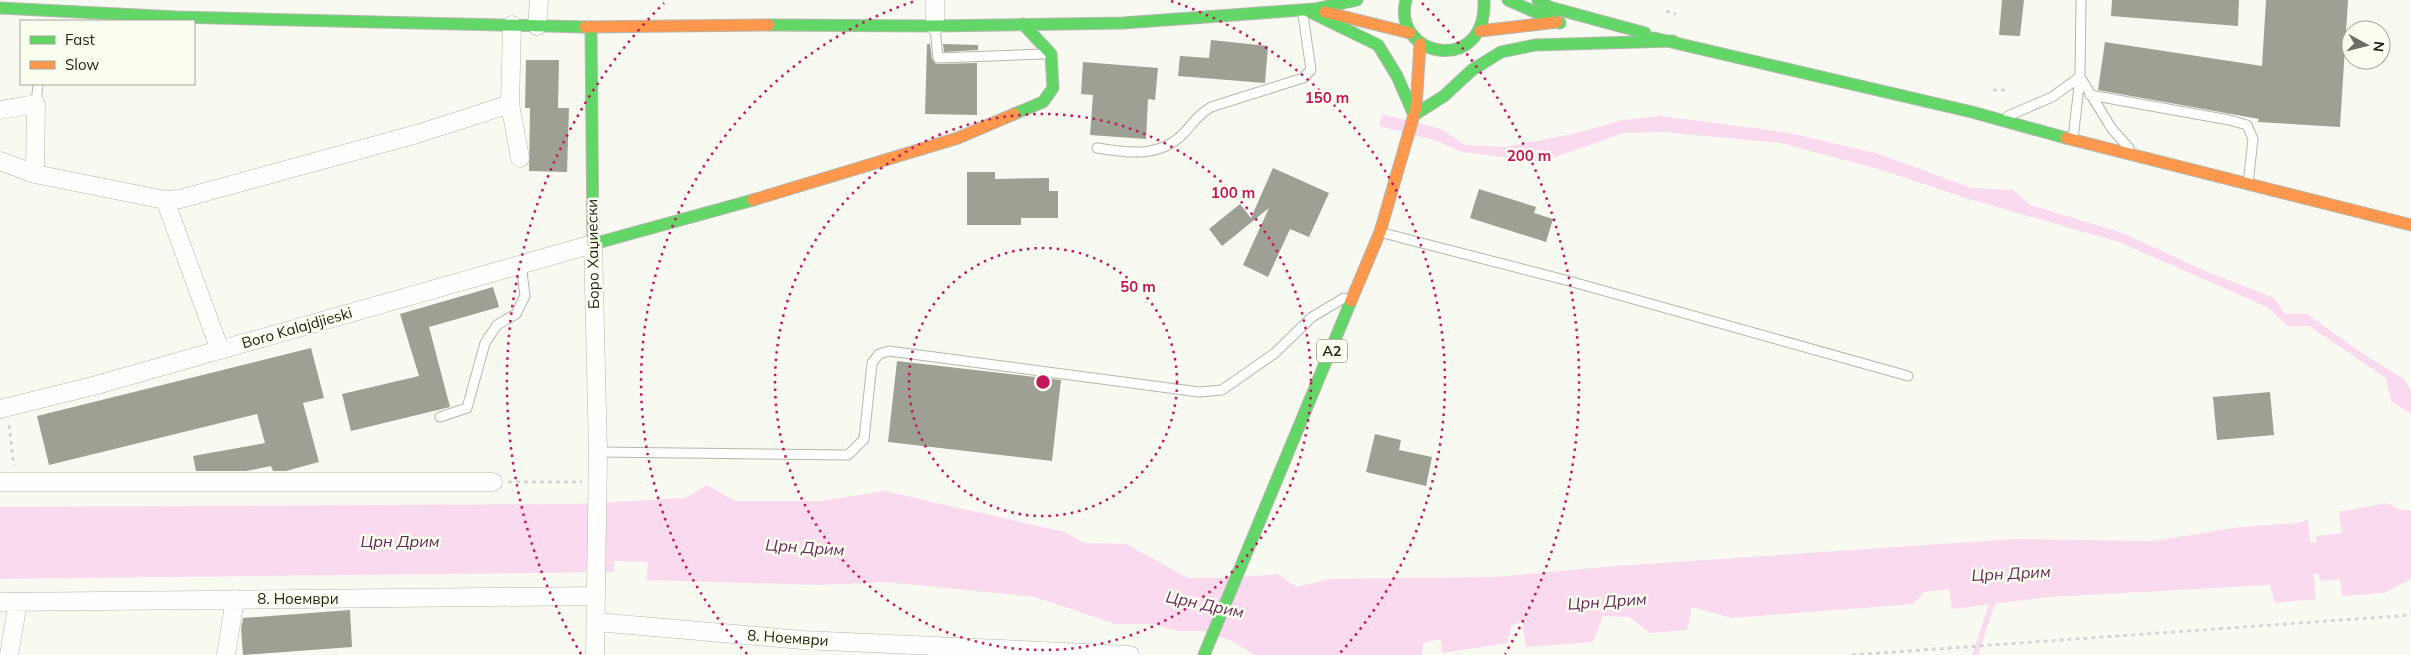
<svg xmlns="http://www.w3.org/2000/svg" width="2411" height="655" font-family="Mulish,sans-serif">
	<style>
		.water { fill: #f9daee }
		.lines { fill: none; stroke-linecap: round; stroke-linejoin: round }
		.stream { stroke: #f9daee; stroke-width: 5.5 }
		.river { stroke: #f9daee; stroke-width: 32 }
		.building { fill: #9da092 }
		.lane-casing { stroke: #b4b7ae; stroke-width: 11 }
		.street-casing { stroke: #b4b7ae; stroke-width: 19 }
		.fast-casing { stroke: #b4b7ae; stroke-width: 13 }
		.slow-casing { stroke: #b4b7ae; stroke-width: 13 }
		.path { stroke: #d5d5d3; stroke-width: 3; stroke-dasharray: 4 4; stroke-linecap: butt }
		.lane { stroke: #fefefd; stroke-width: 9 }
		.street { stroke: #fefefd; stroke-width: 18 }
		.fast { stroke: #63d668; stroke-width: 11 }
		.slow { stroke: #ff974d; stroke-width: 11 }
		.ring { fill: none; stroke: #c2185b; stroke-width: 2.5; stroke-dasharray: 2.5 5 }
		.labels { text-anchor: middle; stroke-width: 5; stroke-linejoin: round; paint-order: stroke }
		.shield { fill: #f9feee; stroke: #62665a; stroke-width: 1 }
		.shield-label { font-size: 14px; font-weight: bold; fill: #22251a }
		.street-label { font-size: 15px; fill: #22251a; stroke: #f9feee }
		.water-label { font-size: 16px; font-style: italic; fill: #662658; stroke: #f9feee }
		.centre { fill: #c2185b; stroke: #f9feee; stroke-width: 2.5 }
		.ring-label { font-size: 15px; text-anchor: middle; font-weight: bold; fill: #c2185b; stroke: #f9feee; stroke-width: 5; stroke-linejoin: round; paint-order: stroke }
	</style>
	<rect width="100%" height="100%" fill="#f8faf2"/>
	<path class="water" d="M1382,114L1441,129L1465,145L1505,147L1573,134L1623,120L1661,116L1784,132L1876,153L1971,188L2013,190L2030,205L2123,233L2205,271L2274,298L2285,314H2307L2365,355L2404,379L2411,390V414L2391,401L2386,378L2309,326H2288L2267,307L2119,242L1969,199L1878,169L1781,143L1664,132L1624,133L1541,162L1462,152L1437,141L1379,126Z
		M707,485L735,501H822L884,491L1065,532L1084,543L1126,544L1188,578H1225L1277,574L1297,587L1331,579L1494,577L1616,566L2016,539L2154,541L2239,527L2299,523L2308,519L2316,599L2275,603L2270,585L2049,597L1952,609L1949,589L1924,592L1913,604L1732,618L1692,607L1687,630L1650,633L1629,617L1603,616L1593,642L1526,647L1522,621L1511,626L1507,643L1442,653L1441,639L1423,643L1422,655H1255L1232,641L1202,631H1176L1155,624H1115L1035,597L886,582L820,585L646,580L648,562L614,561V572L0,579V507L576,504L685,498Z
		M2387,503L2401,510H2411V579L2384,593L2342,596L2340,579L2320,581L2316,536L2342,533L2339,512Z"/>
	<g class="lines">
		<path class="stream" d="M1975,655L1994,598"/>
		<path class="river" d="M2268,560L2318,558L2411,548"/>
	</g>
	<path class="building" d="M2002,0H2024L2020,36L1999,35Z
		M2112,0H2239L2238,26L2111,16Z
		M2266,0H2348L2340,127L2258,122L2259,119L2098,90L2105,42L2262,66Z
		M1211,40L1268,46L1265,83L1178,76L1180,56L1209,58Z
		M927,44H930L932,59L936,64L977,63V115L925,114Z
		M943,44L978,45V50L944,52Z
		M526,60H559L558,108H569L567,172L529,171L530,108H525Z
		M1083,62L1158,68L1155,100L1148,99L1146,139L1090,135L1093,95L1081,94Z
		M1273,168L1329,193L1309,237L1290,229L1268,277L1243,265L1269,208L1222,246L1209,229L1240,204L1251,218Z
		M967,172H995V179L1049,178V191H1058V218H1021V225H967Z
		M1479,189L1536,207L1534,213L1553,219L1546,242L1470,218Z
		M493,287L499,307L429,327L450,407L351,431L342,394L419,376L400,314Z
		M311,348L324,398L303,403L319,462L286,471H273L271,466L246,471H196L193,456L265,443L257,414L49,465L37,416Z
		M897,361L1061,380L1052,461L888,442Z
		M2270,392L2274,435L2217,440L2213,397Z
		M1375,434L1401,440L1399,450L1432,457L1426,486L1366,472Z
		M350,610L352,647L243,655L241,629L243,618Z"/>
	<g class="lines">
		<defs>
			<path id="lane" d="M935,28L938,58L1045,54
				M2090,95L2229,120L2247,125L2253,139L2248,184
				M36,104L38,84
				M2008,116L2052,97L2080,77L2112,129L2129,148
				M2073,139L2080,77L2081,0
				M1097,148C1127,153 1159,158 1183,134C1194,123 1196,116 1211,107L1303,78L1311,70L1303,15
				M1383,233L1569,281L1908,376
				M440,417L467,408L485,343L497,325L516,314L525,296L521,264
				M598,452L848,455L864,439L872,363L879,354L889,351L1199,392L1222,390L1275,353L1312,317L1344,298"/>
			<path id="street" d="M935,0V26
				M512,25L510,104L520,158
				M537,26L539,0
				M0,110L36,104L35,174
				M0,161L35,174L165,200L180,199L417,134L510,104
				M165,200L220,350
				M0,409L93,386L593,244L598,452L595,655
				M0,482H493
				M0,602L596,596
				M596,622L803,640L1130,655
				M9,655L18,602
				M226,655L235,599"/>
			<path id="fast" d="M1406,0C1391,57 1487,77 1484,0
				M1508,0L1560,23
				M1538,0L1549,7L1645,33
				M0,8L177,17L585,27
				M1306,10L1378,45L1397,76L1414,115L1444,96L1472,70L1501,52L1535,45L1673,41
				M769,25L935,26L1123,23L1315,9L1357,0
				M591,27L593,244L753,200
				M1654,38L1972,112L2066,138
				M1014,114L1043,102L1053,88L1051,54L1023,24
				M1204,655L1351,301"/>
			<path id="slow" d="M1325,12L1410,33
				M585,27L769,25
				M1480,31L1557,22
				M2066,138L2411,225
				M753,200L958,138L1014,114
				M1351,301L1380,232L1416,108L1420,44"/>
		</defs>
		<use href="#lane" class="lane-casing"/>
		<use href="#street" class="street-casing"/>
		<use href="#fast" class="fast-casing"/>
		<use href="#slow" class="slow-casing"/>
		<path class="path" d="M1666,11L1676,14
			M1993,90H2009
			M9,425L14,466
			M508,482H582
			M1852,655L2411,615"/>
		<use href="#lane" class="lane"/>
		<use href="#street" class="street"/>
		<use href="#fast" class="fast"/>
		<use href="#slow" class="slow"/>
	</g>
	<g class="ring">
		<circle cx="1043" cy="382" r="134"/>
		<circle cx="1043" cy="382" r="268"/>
		<path d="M747 654A402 402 0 0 1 915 1M1171 1A402 402 0 0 1 1339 654"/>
		<path d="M581 654A536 536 0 0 1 664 3M1422 3A536 536 0 0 1 1505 654"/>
	</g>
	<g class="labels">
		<rect class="shield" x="1317" y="339.5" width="30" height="23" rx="4"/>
		<g class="shield-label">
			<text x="1332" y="356">A2</text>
		</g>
		<g class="street-label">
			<text transform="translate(593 254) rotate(-91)" y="5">Боро Хаџиески</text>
			<text transform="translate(297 328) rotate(-16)" y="5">Boro Kalajdjieski</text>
			<text x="298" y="604">8. Ноември</text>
			<text transform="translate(788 638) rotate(4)" y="5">8. Ноември</text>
		</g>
		<g class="water-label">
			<text x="400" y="547">Црн Дрим</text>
			<text transform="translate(805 547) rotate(4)" y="6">Црн Дрим</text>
			<text transform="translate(2011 573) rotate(-3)" y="6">Црн Дрим</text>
			<text transform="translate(1607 601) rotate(-4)" y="6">Црн Дрим</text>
			<text transform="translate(1205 604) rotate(12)" y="6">Црн Дрим</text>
		</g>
	</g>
	<circle cx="1043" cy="382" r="8" class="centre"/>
	<g class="ring-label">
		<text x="1327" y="103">150 m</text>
		<text x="1529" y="161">200 m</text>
		<text x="1233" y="198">100 m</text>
		<text x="1138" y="292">50 m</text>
	</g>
	<rect x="20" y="20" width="175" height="65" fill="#f9feee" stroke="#a3a799"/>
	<rect x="30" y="36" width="25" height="8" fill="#63d668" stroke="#a3a799"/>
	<text x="65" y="45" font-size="15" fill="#22251a">Fast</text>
	<rect x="30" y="61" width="25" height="8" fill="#ff974d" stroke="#a3a799"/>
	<text x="65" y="70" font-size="15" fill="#22251a">Slow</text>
	<g transform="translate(2366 45) rotate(97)"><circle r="24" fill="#f9feee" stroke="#a3a799"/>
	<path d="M0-4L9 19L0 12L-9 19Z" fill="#6d7066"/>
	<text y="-8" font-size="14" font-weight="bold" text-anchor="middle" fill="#22251a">N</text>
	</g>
</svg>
